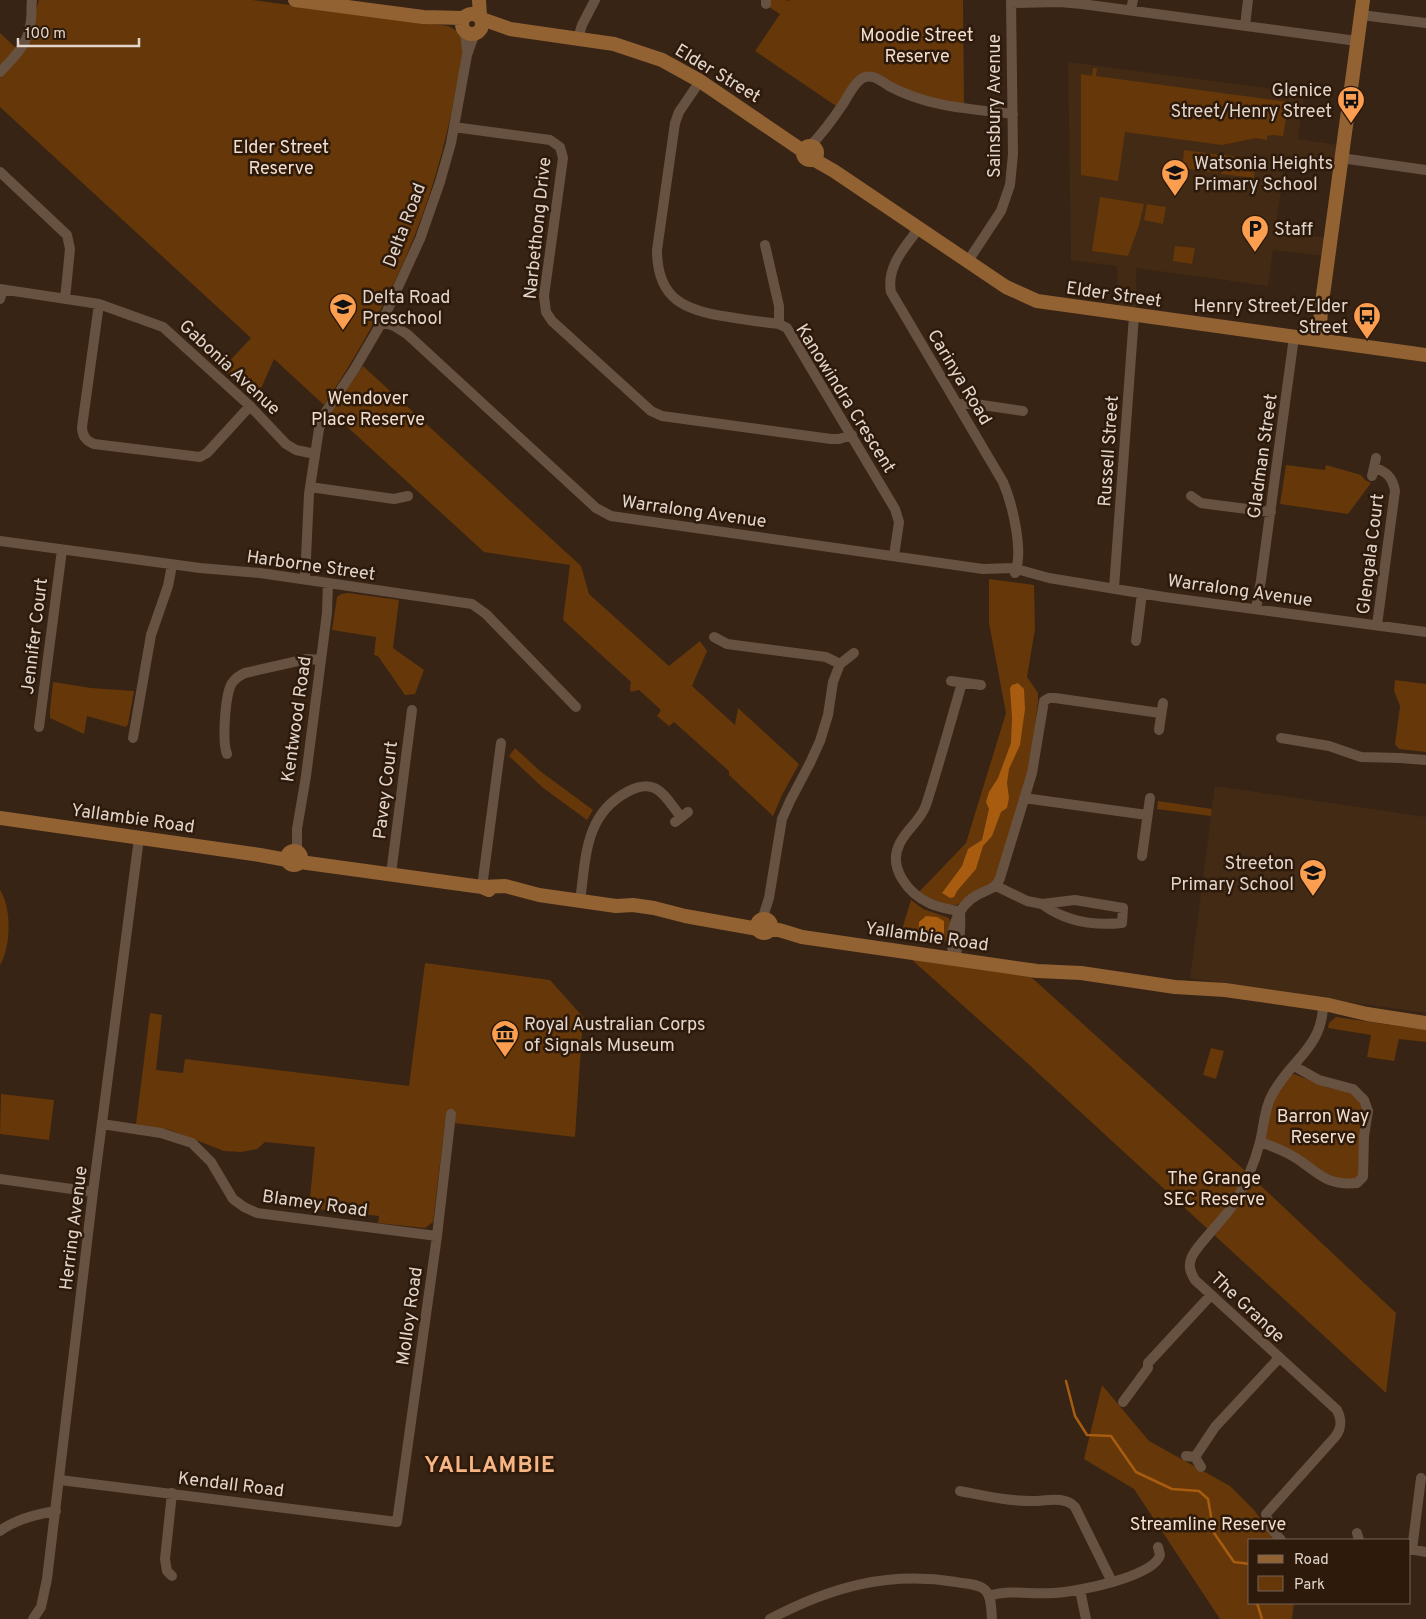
<svg xmlns="http://www.w3.org/2000/svg" width="1426" height="1619" font-family="Overpass,sans-serif">
	<style>
		.built { fill: #422a15 }
		.green { fill: #663708 }
		.water { fill: #a75c10 }
		.lines { fill: none; stroke-linecap: round; stroke-linejoin: round }
		.stream { stroke: #a75c10; stroke-width: 2.5 }
		.street { stroke: #675141; stroke-width: 10 }
		.secondary { stroke: #926233; stroke-width: 14 }
		.labels { text-anchor: middle; stroke-width: 5; stroke-linejoin: round; paint-order: stroke }
		.park-label { font-size: 18px; fill: #f4dfcf; stroke: #2d1a0b }
		.street-label { font-size: 18px; fill: #e2d5cc; stroke: #2d1a0b }
		.poi-label { font-size: 18px; fill: #e2d5cc; stroke: #2d1a0b; text-anchor: start }
		.district-label { font-size: 22px; font-weight: bold; letter-spacing: 1px; fill: #f6b583; stroke: #2d1a0b }
	</style>
	<rect width="100%" height="100%" fill="#372415"/>
	<path class="built" d="M1068,62L1304,93L1298,139L1338,145L1336,162L1286,156L1275,231L1326,238L1324,256L1273,250L1268,286L1136,268V310L1118,308L1117,266L1071,260Z
		M1215,786L1426,817V1013L1297,995L1190,978Z"/>
	<path class="green" d="M39,0H253L448,26L459,32C467,45 459,73 456,88C435,208 391,304 324,405L274,359L256,400L222,369L251,338L0,107V78L22,54Z
		M769,0H786L789,1L790,0H963L964,104L949,102L909,91L873,72L836,106L755,51L780,14L769,7Z
		M0,33L16,48L0,66Z
		M1093,68H1097L1096,76L1289,102L1283,136L1273,135L1267,136V140L1256,138L1222,145L1125,132L1118,181L1081,175V74L1092,76Z
		M1184,150L1221,155L1218,173L1182,168Z
		M1224,155L1256,160L1254,178L1221,174Z
		M1100,197L1144,204L1139,225L1128,256L1092,251Z
		M1147,204L1166,207L1163,224L1144,220Z
		M1175,246L1195,248L1192,264L1173,261Z
		M363,366L581,566L589,594L669,666L700,641L707,651L692,686L735,725L738,708L799,764L782,795L773,816L729,775V771L674,722L669,726L657,716L661,710L639,690L631,692L630,689L631,682L563,620L570,565L484,552L331,412Z
		M1286,465L1325,470L1326,465L1361,475L1365,480L1371,483L1348,514L1280,504Z
		M989,579L1034,585L1035,629L1027,677L1038,693V702L1029,771L999,872L993,883L976,890L957,905C942,905 932,900 919,892L966,843L1006,713L989,623Z
		M348,593L399,600L393,648L424,670L415,694L405,695L378,656L374,655L376,637L332,630L337,597L341,594Z
		M1395,680L1426,684V752L1399,749L1395,744L1400,706L1394,691Z
		M53,682L91,688L134,691L128,724L126,727L87,716L84,734L50,718V710Z
		M515,748L540,771L593,810L587,820L542,787L509,756Z
		M1158,801L1212,809L1211,816L1157,809Z
		M0,890C12,908 11,947 0,965Z
		M911,900L923,909L949,918L951,924L948,939L944,942L900,936Z
		M911,959L1030,976L1242,1168L1396,1313L1386,1393L1025,1061Z
		M425,963L550,980L583,1017L575,1137L445,1122L433,1222L425,1228L378,1223L379,1216L309,1208L315,1147L265,1142L257,1149L241,1152L224,1151L170,1130L136,1124L150,1013L162,1015L156,1070L183,1073L185,1059L409,1086Z
		M1336,1017L1426,1030V1042L1399,1039L1394,1061L1367,1057L1371,1035L1328,1028L1329,1023Z
		M1211,1048L1224,1051L1216,1079L1203,1075Z
		M1294,1074L1329,1088L1351,1092L1361,1102L1365,1110L1361,1171L1357,1179H1337L1266,1139C1265,1121 1276,1082 1294,1074Z
		M1,1094L54,1100L49,1140L0,1134Z
		M1102,1385L1149,1441L1230,1486L1254,1510L1276,1540H1250V1603H1294L1292,1619H1220L1134,1489L1084,1459Z"/>
	<path class="water" d="M1018,683L1024,689L1025,709L1020,745L1009,769L1007,783L1009,798L1007,808L1001,812L992,836L983,846L976,869L957,891L954,897L950,898L942,893L962,866L968,849L982,840L989,809L986,802L989,792L998,778L1011,743L1012,718L1010,688L1012,685Z
		M926,916L937,917L944,921V938C935,942 927,939 919,934V922Z"/>
	<g class="lines">
		<path class="stream" d="M1066,1381L1075,1416L1087,1435L1111,1436L1136,1472L1172,1489L1199,1491L1208,1499L1214,1533L1234,1562L1250,1564
			M1257,1603L1262,1619"/>
		<path class="street" d="M766,0V4
			M1011,3L1059,2L1082,4L1357,41
			M1131,10L1133,0
			M1361,15L1426,23
			M1245,26L1248,0
			M465,31L467,51
			M578,38L582,25L595,0
			M0,72C16,55 28,45 31,20C32,13 31,6 32,0
			M700,81L679,112L675,123L657,250C657,300 686,311 729,317C746,320 762,322 779,324L787,328L895,509L899,522L894,556
			M454,127L550,140L560,147L563,158L544,296L546,312L552,321L651,411L662,416L831,439H839L852,435
			M810,146C823,133 833,119 843,104C848,96 853,85 861,79C871,72 881,81 889,86C928,107 970,109 1013,114
			M1341,158L1426,170
			M0,172L67,235L70,249L65,299
			M919,228C905,247 886,267 891,292L1003,482C1012,503 1024,551 1015,573
			M765,245L779,306V324
			M968,261L1001,211L1010,185L1013,154L1011,0
			M0,289L99,304L163,327L250,406L286,444L296,450L315,454
			M0,299L3,290
			M99,304L82,427C82,436 86,441 94,444L200,457L207,453L250,406
			M382,322L394,326L407,334L596,508L611,516L983,569L1013,568L1049,578L1164,597L1426,632
			M957,404H975L1023,411
			M1374,467C1386,472 1393,477 1395,491L1377,625
			M1372,476L1376,458
			M310,487L394,499L408,496
			M1191,496L1201,503L1208,504L1271,512
			M0,541L200,568L260,573L472,604L486,614L576,707
			M305,579L309,494L319,429L325,413L354,370L382,322L420,239L440,182L451,143L467,55L475,33
			M1114,588L1134,316
			M1256,609L1261,580L1294,337
			M714,637L727,644L826,657L840,664L833,682L828,715L820,741L810,763L790,801L782,819L769,898L762,920
			M1136,641L1142,593
			M840,664L854,653
			M951,681L981,685
			M39,727L62,550
			M1159,730L1163,703
			M133,738L151,635L168,586L172,565
			M1281,738L1329,746L1361,757L1400,758L1426,760
			M227,754C222,742 225,694 232,683C236,678 240,675 245,673L307,659L321,660
			M1024,798L1147,815
			M675,822L688,812
			M297,851V829L306,776L327,613L328,583
			M1142,856L1150,798
			M391,874L412,710
			M996,886L1027,901L1042,904L1075,900L1123,908L1122,923C1093,926 1066,922 1042,904
			M482,887L501,743
			M580,901C586,859 584,815 627,792C657,776 664,796 681,817
			M960,912C951,909 940,908 931,904C908,894 887,867 900,843C907,829 921,820 926,805C939,765 950,724 962,683
			M954,958C960,944 961,928 960,913
			M954,959C948,935 955,906 979,894C988,889 996,889 1000,878L1032,773L1044,701L1049,698H1055L1160,713
			M102,1124L161,1133L192,1143L211,1162L233,1199L244,1207L257,1213L437,1236
			M1260,1142C1272,1146 1285,1151 1296,1158C1319,1173 1326,1186 1357,1183L1363,1177L1364,1136L1368,1111L1364,1100L1353,1089L1319,1080L1294,1066
			M0,1179L93,1192
			M1123,1402L1148,1368V1363L1211,1295
			M1186,1456L1195,1457L1201,1467
			M1195,1457L1215,1427L1279,1358
			M60,1480L397,1522L437,1236L451,1114
			M960,1491C986,1496 1011,1502 1038,1501C1050,1500 1066,1497 1075,1507L1112,1582
			M172,1493L165,1559L167,1571L172,1576
			M0,1531C16,1519 37,1514 56,1511
			M1357,1533L1359,1540
			M1281,1540L1270,1527L1266,1514L1335,1437C1342,1428 1342,1420 1337,1410L1195,1280C1191,1273 1188,1267 1191,1259C1193,1249 1225,1218 1233,1205C1245,1186 1254,1165 1260,1142C1264,1126 1264,1109 1272,1095C1290,1060 1323,1048 1323,1004
			M1410,1549L1426,1552
			M1412,1550L1421,1478
			M1080,1590L1086,1619
			M989,1596C1010,1589 1032,1595 1054,1593C1076,1592 1154,1577 1160,1555L1158,1547
			M33,1619L41,1607L47,1579L93,1192L139,838
			M770,1619C831,1587 887,1571 956,1582C964,1584 978,1583 985,1590C992,1596 991,1610 992,1619"/>
		<path class="secondary" d="M295,0L423,17L464,18
			M479,0L480,16
			M462 24a10 10 0 1 1 20 0a10 10 0 1 1-20 0Z
			M482,19L510,29L614,44L662,60L700,81L803,151
			M803 153a7 7 0 1 1 14 0a7 7 0 1 1-14 0Z
			M813,159L834,171L1006,287L1037,301L1426,355
			M1319,340L1321,310L1363,0
			M0,818L260,855L287,860
			M287 858a7 7 0 1 1 14 0a7 7 0 1 1-14 0Z
			M300,862L482,887L489,890
			M482,887L505,886L539,895L616,906L633,905L654,908L685,916L758,929
			M757 926a7 7 0 1 1 14 0a7 7 0 1 1-14 0Z
			M770,930H779L802,937L1037,971L1081,973L1175,987L1225,990L1329,1005L1367,1014L1426,1023"/>
	</g>
	<defs>
		<symbol id="bus-pin" viewBox="-11 -11 22 30"><path d="M0 17L-7.5 6A9.5 9.5 0 1 1 7.5 6Z" fill="#fb9e50" stroke="#2d1a0b"/><path d="M-5-6H5V4H4V6H2V4H-2V6H-4V4H-5ZM-3.5-4V0h7V-4ZM-3.5 1.2v1.5H-2V1.2ZM2 1.2v1.5H3.5V1.2Z" fill="#111"/></symbol>
		<symbol id="school-pin" viewBox="-11 -11 22 30"><path d="M0 17L-7.5 6A9.5 9.5 0 1 1 7.5 6Z" fill="#fb9e50" stroke="#2d1a0b"/><path d="M0-5L7-2L0 1L-7-2ZM-4 1L0 2.5L4 1V4Q0 6-4 4Z" fill="#111"/></symbol>
		<symbol id="parking-pin" viewBox="-11 -11 22 30"><path d="M0 17L-7.5 6A9.5 9.5 0 1 1 7.5 6Z" fill="#fb9e50" stroke="#2d1a0b"/><path d="M-3.5-5.5H1a3.5 3.5 0 0 1 0 7H-1V5.5H-3.5ZM-1-3.4V-.6H.8a1.4 1.4 0 0 0 0-2.8Z" fill="#111"/></symbol>
		<symbol id="museum-pin" viewBox="-11 -11 22 30"><path d="M0 17L-7.5 6A9.5 9.5 0 1 1 7.5 6Z" fill="#fb9e50" stroke="#2d1a0b"/><path d="M0-6L6-3V-2H-6V-3ZM-5-1h2V3h-2ZM-1-1h2V3h-2ZM3-1h2V3H3ZM-6 4H6V6H-6Z" fill="#111"/></symbol>
	</defs>
	<g fill-rule="evenodd">
		<use href="#bus-pin" x="1335" y="84" width="32" height="43"/>
		<use href="#school-pin" x="1159" y="157" width="32" height="43"/>
		<use href="#parking-pin" x="1239" y="213" width="32" height="43"/>
		<use href="#school-pin" x="327" y="291" width="32" height="43"/>
		<use href="#bus-pin" x="1351" y="300" width="32" height="43"/>
		<use href="#school-pin" x="1297" y="857" width="32" height="43"/>
		<use href="#museum-pin" x="489" y="1018" width="32" height="43"/>
	</g>
	<g class="labels">
		<g class="park-label">
			<text x="917" y="41">Moodie Street<tspan x="917" dy="21">Reserve</tspan></text>
			<text x="281" y="153">Elder Street<tspan x="281" dy="21">Reserve</tspan></text>
			<text x="368" y="404">Wendover<tspan x="368" dy="21">Place Reserve</tspan></text>
			<text x="1323" y="1122">Barron Way<tspan x="1323" dy="21">Reserve</tspan></text>
			<text x="1214" y="1184">The Grange<tspan x="1214" dy="21">SEC Reserve</tspan></text>
			<text x="1208" y="1530">Streamline Reserve</text>
		</g>
		<g class="street-label">
			<text transform="translate(718 73) rotate(31)" y="6">Elder Street</text>
			<text transform="translate(994 106) rotate(-90)" y="6">Sainsbury Avenue</text>
			<text transform="translate(404 225) rotate(-69)" y="6">Delta Road</text>
			<text transform="translate(537 228) rotate(-84)" y="6">Narbethong Drive</text>
			<text transform="translate(1114 294) rotate(8)" y="6">Elder Street</text>
			<text transform="translate(230 367) rotate(43)" y="6">Gabonia Avenue</text>
			<text transform="translate(960 377) rotate(59)" y="6">Carinya Road</text>
			<text transform="translate(846 398) rotate(58)" y="6">Kanowindra Crescent</text>
			<text transform="translate(1108 451) rotate(-86)" y="6">Russell Street</text>
			<text transform="translate(1262 456) rotate(-82)" y="6">Gladman Street</text>
			<text transform="translate(694 511) rotate(8)" y="6">Warralong Avenue</text>
			<text transform="translate(1370 554) rotate(-83)" y="6">Glengala Court</text>
			<text transform="translate(311 565) rotate(8)" y="6">Harborne Street</text>
			<text transform="translate(1240 590) rotate(8)" y="6">Warralong Avenue</text>
			<text transform="translate(34 636) rotate(-83)" y="6">Jennifer Court</text>
			<text transform="translate(296 719) rotate(-82)" y="6">Kentwood Road</text>
			<text transform="translate(385 790) rotate(-83)" y="6">Pavey Court</text>
			<text transform="translate(133 818) rotate(8)" y="6">Yallambie Road</text>
			<text transform="translate(927 936) rotate(8)" y="6">Yallambie Road</text>
			<text transform="translate(315 1203) rotate(8)" y="6">Blamey Road</text>
			<text transform="translate(73 1228) rotate(-83)" y="6">Herring Avenue</text>
			<text transform="translate(1248 1307) rotate(43)" y="6">The Grange</text>
			<text transform="translate(409 1316) rotate(-82)" y="6">Molloy Road</text>
			<text transform="translate(231 1484) rotate(7)" y="6">Kendall Road</text>
		</g>
		<g class="poi-label">
			<text x="1332" y="96" text-anchor="end">Glenice<tspan x="1332" dy="21">Street/Henry Street</tspan></text>
			<text x="1194" y="169">Watsonia Heights<tspan x="1194" dy="21">Primary School</tspan></text>
			<text x="1274" y="235">Staff</text>
			<text x="362" y="303">Delta Road<tspan x="362" dy="21">Preschool</tspan></text>
			<text x="1348" y="312" text-anchor="end">Henry Street/Elder<tspan x="1348" dy="21">Street</tspan></text>
			<text x="1294" y="869" text-anchor="end">Streeton<tspan x="1294" dy="21">Primary School</tspan></text>
			<text x="524" y="1030">Royal Australian Corps<tspan x="524" dy="21">of Signals Museum</tspan></text>
		</g>
		<g class="district-label">
			<text x="490" y="1472">YALLAMBIE</text>
		</g>
	</g>
	<rect x="1248" y="1539" width="162" height="65" fill="#2d1a0b" stroke="#756558"/>
	<rect x="1258" y="1555" width="25" height="8" fill="#926233" stroke="#756558"/>
	<text x="1294" y="1564" font-size="15" fill="#e2d5cc">Road</text>
	<rect x="1258" y="1576" width="25" height="15" fill="#663708" stroke="#756558"/>
	<text x="1294" y="1589" font-size="15" fill="#e2d5cc">Park</text>
	<path d="M18 38v8h121v-8" fill="none" stroke="#e2d5cc" stroke-width="2.5"/>
	<text x="25" y="38" font-size="15" fill="#e2d5cc" stroke="#2d1a0b" stroke-width="4" paint-order="stroke">100 m</text>
</svg>
